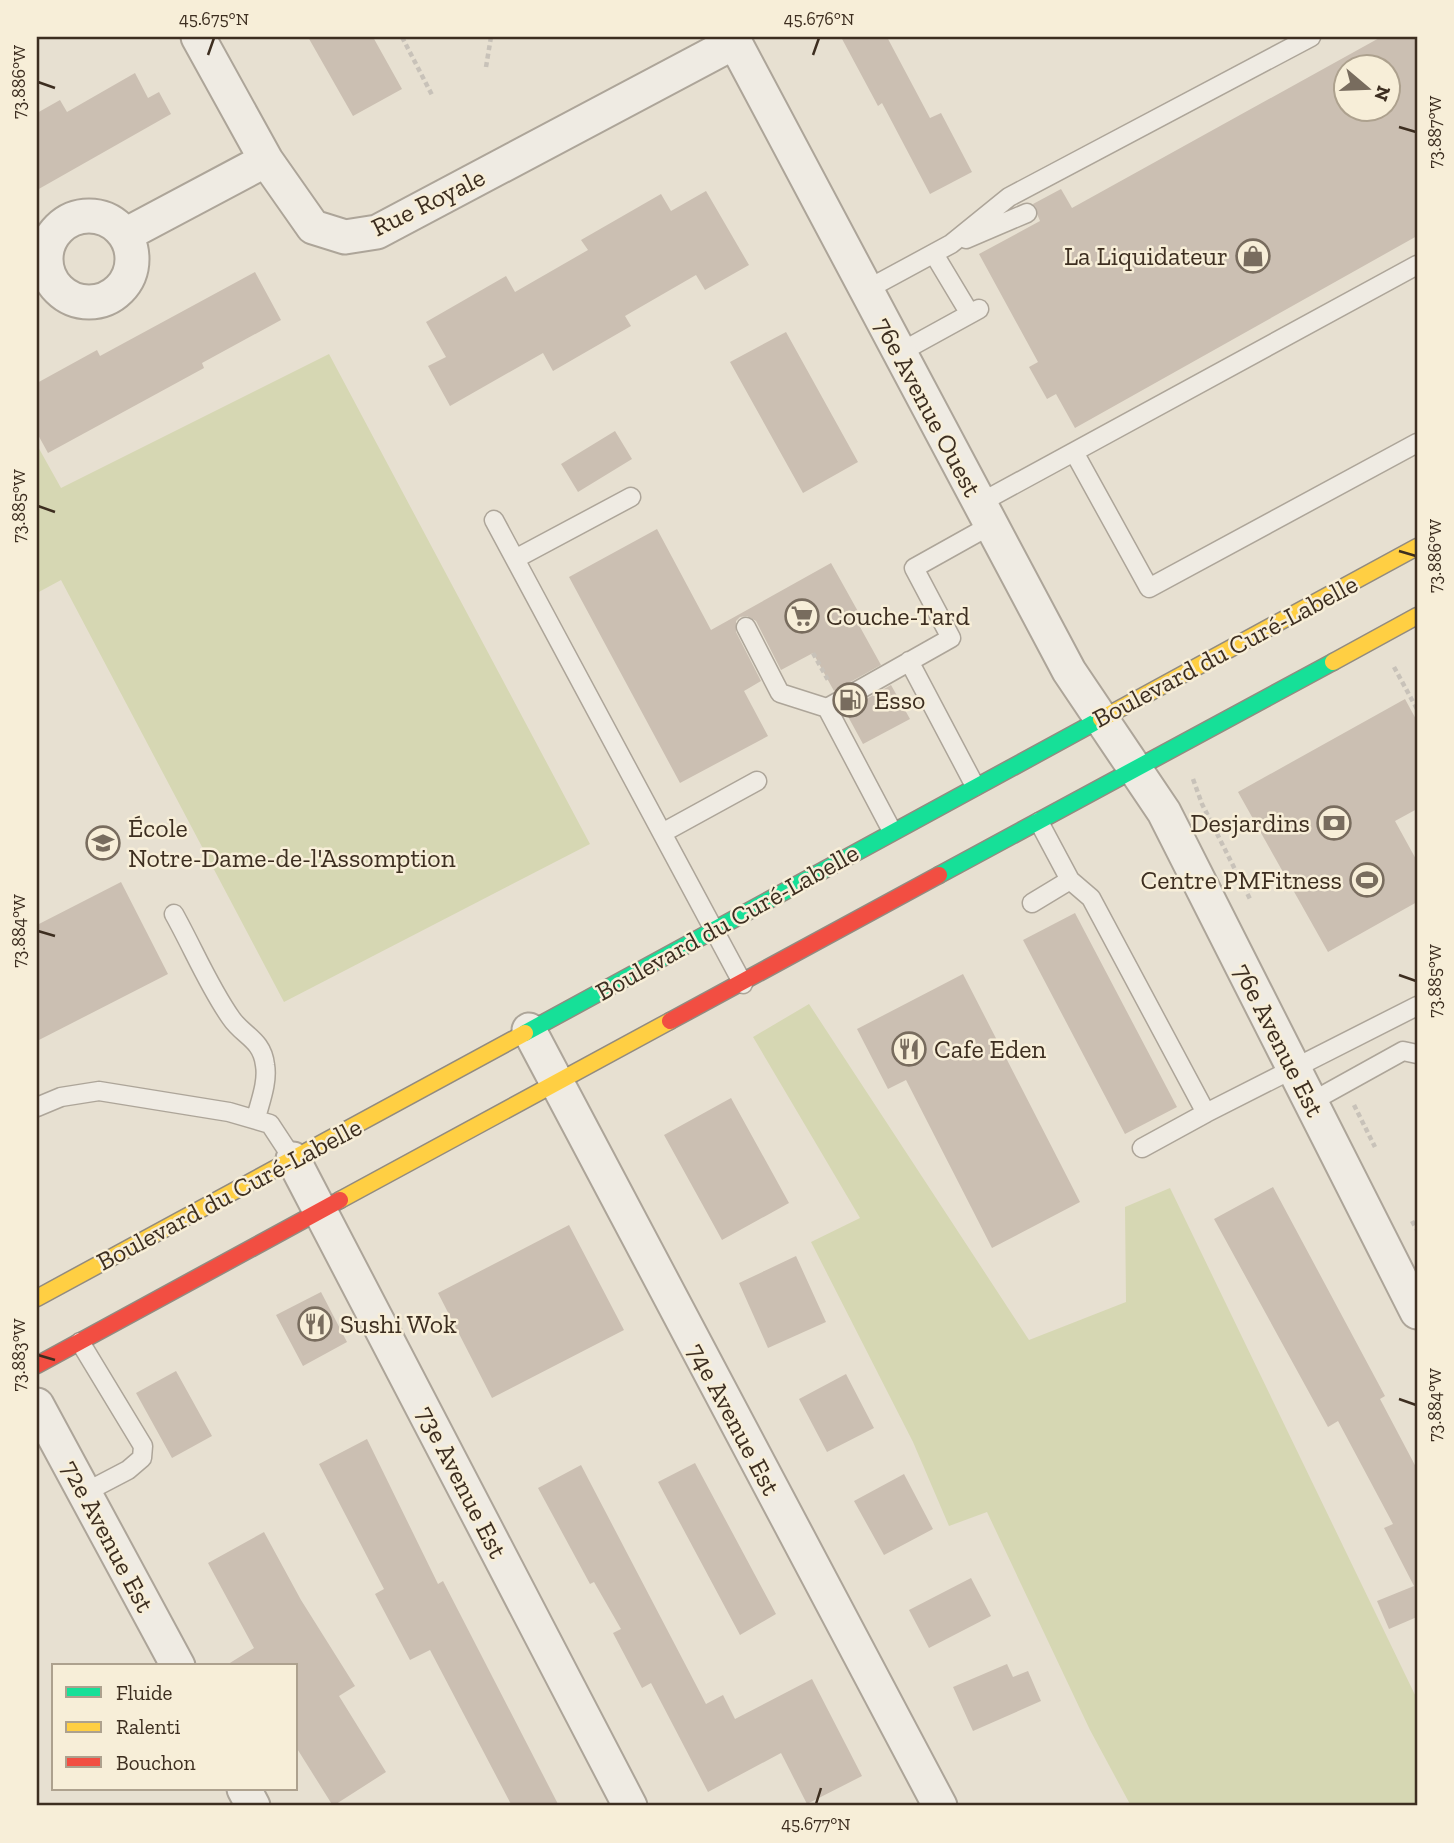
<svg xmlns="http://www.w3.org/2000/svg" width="1454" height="1843" font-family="'Zilla Slab',serif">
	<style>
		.green { fill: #d6d7b3 }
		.building { fill: #cbbfb2; fill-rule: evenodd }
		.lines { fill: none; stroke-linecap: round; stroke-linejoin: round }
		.lane-casing { stroke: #ada599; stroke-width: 21 }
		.street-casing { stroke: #ada599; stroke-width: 37 }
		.fast-casing { stroke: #928b80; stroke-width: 19 }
		.slow-casing { stroke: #928b80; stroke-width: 19 }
		.jam-casing { stroke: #928b80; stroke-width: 19 }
		.path { stroke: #c8c2b9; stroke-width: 4.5; stroke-dasharray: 5 3.5; stroke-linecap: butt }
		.lane { stroke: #efebe3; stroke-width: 18 }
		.street { stroke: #efebe3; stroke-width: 33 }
		.fast { stroke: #16e098; stroke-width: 16 }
		.slow { stroke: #ffcf43; stroke-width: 16 }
		.jam { stroke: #f24e42; stroke-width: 16 }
		.ticks { fill: none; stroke: #3d2e20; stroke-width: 2.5 }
		.labels { text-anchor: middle; stroke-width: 5; stroke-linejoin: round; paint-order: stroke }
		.street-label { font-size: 26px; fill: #3d2e20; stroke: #f7eed8 }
		.poi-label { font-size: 26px; fill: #3d2e20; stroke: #f7eed8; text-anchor: start }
		.neatline { fill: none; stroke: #3d2e20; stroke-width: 2.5 }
		.ticks-label { font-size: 18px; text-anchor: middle; fill: #3d2e20 }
	</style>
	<rect width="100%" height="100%" fill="#e7e0d1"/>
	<path class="green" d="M329,354L590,844L284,1002L61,580L37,593V445L61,488Z
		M809,1004L1029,1340L1126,1302L1125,1207L1170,1188L1417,1699V1806H1131L1090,1730L987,1512L949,1526L913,1442L811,1242L860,1218L753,1037Z"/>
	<path class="building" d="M308,37H373L402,89L353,116Z
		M841,37H887L930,118L941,113L972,172L930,194L882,103L878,106Z
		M1381,37H1417V236L1075,428L1056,394L1047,399L1029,367L1038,362L979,254L1040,221L1033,204L1061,189L1072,208ZM1346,66H1388V108H1346Z
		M135,73L148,98L159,92L171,114L37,190V113L60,100L67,112Z
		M706,191L749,265L705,290L696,275L625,316L631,326L553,371L543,353L450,406L428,366L446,357L426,322L506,276L515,292L588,250L581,240L661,194L671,211Z
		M255,272L281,320L202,363L204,368L48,453L37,433V383L97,350L100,356Z
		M786,332L858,462L803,493L730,362Z
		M615,431L632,459L578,492L561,464Z
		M657,529L711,630L831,563L865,624L860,627L881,665L834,691L813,653L781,670L756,621L747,616L740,617L736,621V632L761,681L744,691L768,736L680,783L569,577Z
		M891,685L910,719L863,744L845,711Z
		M1405,699L1417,721V809L1395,821L1417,861V902L1328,952L1238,792Z
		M121,882L168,974L37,1041V925Z
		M1075,913L1177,1107L1125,1134L1023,940Z
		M963,974L1080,1202L992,1248L906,1080L888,1089L857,1029Z
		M731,1098L789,1203L722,1240L664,1135Z
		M1273,1187L1385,1396L1380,1399L1417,1469V1617L1389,1629L1377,1601L1414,1586L1384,1528L1393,1524L1338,1421L1328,1427L1214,1219Z
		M569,1225L624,1330L492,1398L438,1293Z
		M796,1256L826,1322L768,1348L739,1283Z
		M321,1292L347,1342L303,1366L276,1315Z
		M176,1371L212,1436L172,1458L136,1393Z
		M846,1374L874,1428L827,1452L799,1399Z
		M367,1439L438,1584L443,1581L559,1806H512L430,1650L410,1660L375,1594L384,1589L319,1464Z
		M695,1463L776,1614L740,1635L658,1482Z
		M581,1465L706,1704L723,1695L735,1719L812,1679L862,1776L807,1804L781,1753L708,1792L651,1683L642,1688L613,1633L621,1629L594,1582L590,1584L538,1488Z
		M904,1474L933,1529L884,1555L854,1501Z
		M264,1532L301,1600L355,1686L339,1696L386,1772L333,1806L296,1747V1666H225L254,1648L208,1563Z
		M971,1578L991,1616L929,1648L909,1610Z
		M1007,1664L1013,1677L1028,1671L1041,1701L973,1731L953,1687Z"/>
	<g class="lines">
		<defs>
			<path id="lane" d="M966,239L1027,213
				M934,254L970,314
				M866,290L951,244L1009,197L1311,37
				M899,353L979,309
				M1074,452L1149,588L1417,443
				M980,503L1417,265
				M494,520L743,984
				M515,559L631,497
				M746,627L780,693L827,708
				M909,661L975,786
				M1039,822L1070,880L1091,898L1206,1113L1417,1006
				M892,831L827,708L951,638L914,568L991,525
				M664,832L757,781
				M1032,903L1070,880
				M174,914C193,948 209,987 231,1018C243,1036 262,1039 265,1065C268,1082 260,1102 256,1118
				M1311,1102L1403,1051L1417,1054
				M37,1107L61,1097L99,1091L229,1112L270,1124L293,1159
				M1142,1148L1206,1113
				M80,1342L143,1446L142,1458L128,1470L84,1493"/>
			<path id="street" d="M198,37L266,160L313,227L345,237L377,232L735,42
				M732,37L1069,671L1164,812L1417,1312
				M46 259a43 43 0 1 1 86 0a43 43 0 1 1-86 0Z
				M125,235L266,160
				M529,1030L940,1806
				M293,1159L630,1806
				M37,1405L178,1666
				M244,1789L253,1806"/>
			<path id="fast" d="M939,875L1333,662
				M525,1033L1101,719"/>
			<path id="slow" d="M1333,662L1417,616
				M1101,719L1417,547
				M340,1200L670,1021
				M37,1298L525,1033"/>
			<path id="jam" d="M670,1021L939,875
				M37,1365L340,1200"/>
		</defs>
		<use href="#lane" class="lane-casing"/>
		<use href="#street" class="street-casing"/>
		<use href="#fast" class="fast-casing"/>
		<use href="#slow" class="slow-casing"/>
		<use href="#jam" class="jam-casing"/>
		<path class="path" d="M402,37L432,95
			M486,67L491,37
			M37,284L49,276
			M813,653L828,680
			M1394,667L1417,709
			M1193,779L1202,804L1251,901
			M1354,1105L1375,1147
			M1412,1221L1417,1230"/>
		<use href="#lane" class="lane"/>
		<use href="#street" class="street"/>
		<use href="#fast" class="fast"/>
		<use href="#slow" class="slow"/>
		<use href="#jam" class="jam"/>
	</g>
	<path class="ticks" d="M208,55L214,38M813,55L819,38M38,82L55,88M1399,127L1416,132M38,506L55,512M1399,551L1416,556M38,931L55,936M1399,975L1416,981M38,1355L55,1360M1399,1399L1416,1405M816,1804L821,1788"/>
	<defs>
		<symbol id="shop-ring" viewBox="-11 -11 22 22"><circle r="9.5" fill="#f7eed8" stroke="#786c5e" stroke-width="1.5"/><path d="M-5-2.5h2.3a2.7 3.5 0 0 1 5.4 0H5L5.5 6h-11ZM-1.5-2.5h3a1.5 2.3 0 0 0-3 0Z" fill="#786c5e"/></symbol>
		<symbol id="supermarket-ring" viewBox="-11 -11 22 22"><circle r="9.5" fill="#f7eed8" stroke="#786c5e" stroke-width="1.5"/><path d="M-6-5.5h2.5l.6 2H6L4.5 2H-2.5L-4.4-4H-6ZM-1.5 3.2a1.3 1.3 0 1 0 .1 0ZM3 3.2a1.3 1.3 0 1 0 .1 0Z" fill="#786c5e"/></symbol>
		<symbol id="fuel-ring" viewBox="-11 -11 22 22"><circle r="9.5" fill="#f7eed8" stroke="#786c5e" stroke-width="1.5"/><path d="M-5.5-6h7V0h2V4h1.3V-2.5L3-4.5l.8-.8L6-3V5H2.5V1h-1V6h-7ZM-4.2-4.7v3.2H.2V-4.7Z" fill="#786c5e"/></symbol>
		<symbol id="bank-ring" viewBox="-11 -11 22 22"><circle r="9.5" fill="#f7eed8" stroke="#786c5e" stroke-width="1.5"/><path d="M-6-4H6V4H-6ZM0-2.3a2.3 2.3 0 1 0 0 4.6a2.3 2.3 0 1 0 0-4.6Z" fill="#786c5e"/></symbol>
		<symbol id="school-ring" viewBox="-11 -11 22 22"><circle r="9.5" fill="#f7eed8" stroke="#786c5e" stroke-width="1.5"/><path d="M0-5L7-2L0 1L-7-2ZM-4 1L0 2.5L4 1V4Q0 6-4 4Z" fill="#786c5e"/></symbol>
		<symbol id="stadium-ring" viewBox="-11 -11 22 22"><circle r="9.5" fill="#f7eed8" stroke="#786c5e" stroke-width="1.5"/><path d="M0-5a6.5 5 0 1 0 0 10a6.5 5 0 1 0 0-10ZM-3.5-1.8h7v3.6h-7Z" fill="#786c5e"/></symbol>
		<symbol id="restaurant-ring" viewBox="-11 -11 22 22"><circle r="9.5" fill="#f7eed8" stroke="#786c5e" stroke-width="1.5"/><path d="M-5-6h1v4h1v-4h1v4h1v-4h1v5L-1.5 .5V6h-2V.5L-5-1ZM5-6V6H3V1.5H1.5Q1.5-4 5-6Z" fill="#786c5e"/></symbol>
	</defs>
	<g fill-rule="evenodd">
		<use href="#shop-ring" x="1234" y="237" width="38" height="38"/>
		<use href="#supermarket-ring" x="783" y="597" width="38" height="38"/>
		<use href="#fuel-ring" x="831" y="681" width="38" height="38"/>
		<use href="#bank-ring" x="1315" y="804" width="38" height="38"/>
		<use href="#school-ring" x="84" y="824" width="38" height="38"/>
		<use href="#stadium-ring" x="1348" y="861" width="38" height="38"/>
		<use href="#restaurant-ring" x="890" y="1030" width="38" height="38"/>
		<use href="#restaurant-ring" x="296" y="1305" width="38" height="38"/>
	</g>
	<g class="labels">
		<g class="street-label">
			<text transform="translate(428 202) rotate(-26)" y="9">Rue Royale</text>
			<text transform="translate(928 407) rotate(62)" y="9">76e Avenue Ouest</text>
			<text transform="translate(1225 651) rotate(-28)" y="9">Boulevard du Curé-Labelle</text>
			<text transform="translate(727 922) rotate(-29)" y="9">Boulevard du Curé-Labelle</text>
			<text transform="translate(1279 1040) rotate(63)" y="9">76e Avenue Est</text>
			<text transform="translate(229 1194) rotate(-28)" y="9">Boulevard du Curé-Labelle</text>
			<text transform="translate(734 1419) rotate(62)" y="9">74e Avenue Est</text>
			<text transform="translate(462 1482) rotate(63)" y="9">73e Avenue Est</text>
			<text transform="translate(108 1536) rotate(62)" y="9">72e Avenue Est</text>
		</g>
		<g class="poi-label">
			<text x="1228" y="265" text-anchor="end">La Liquidateur</text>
			<text x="826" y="625">Couche-Tard</text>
			<text x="874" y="709">Esso</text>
			<text x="1310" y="832" text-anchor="end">Desjardins</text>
			<text x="128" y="837">École<tspan x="128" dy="30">Notre-Dame-de-l'Assomption</tspan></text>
			<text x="1342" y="889" text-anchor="end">Centre PMFitness</text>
			<text x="934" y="1058">Cafe Eden</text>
			<text x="340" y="1333">Sushi Wok</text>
		</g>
	</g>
	<rect width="1454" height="1843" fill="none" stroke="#f7eed8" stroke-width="77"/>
	<rect x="52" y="1664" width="245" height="126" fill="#f7eed8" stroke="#ada18e" stroke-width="2"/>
	<rect x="66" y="1687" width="35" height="10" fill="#16e098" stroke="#ada18e" stroke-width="2"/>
	<text x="116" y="1700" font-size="21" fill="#3d2e20">Fluide</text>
	<rect x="66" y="1722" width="35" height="10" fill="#ffcf43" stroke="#ada18e" stroke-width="2"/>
	<text x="116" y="1734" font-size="21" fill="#3d2e20">Ralenti</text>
	<rect x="66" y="1757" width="35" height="10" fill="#f24e42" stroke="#ada18e" stroke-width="2"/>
	<text x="116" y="1770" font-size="21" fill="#3d2e20">Bouchon</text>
	<g transform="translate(1367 88) rotate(109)"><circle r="33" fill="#f7eed8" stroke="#ada18e" stroke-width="2"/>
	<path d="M0-5L12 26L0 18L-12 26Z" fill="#786c5e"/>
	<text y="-10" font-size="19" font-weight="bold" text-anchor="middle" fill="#3d2e20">N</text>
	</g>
	<rect x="38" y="38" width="1378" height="1766" class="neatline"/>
	<g class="ticks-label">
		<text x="214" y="25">45.675°N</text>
		<text x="819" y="25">45.676°N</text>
		<text transform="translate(19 82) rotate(-90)" y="6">73.886°W</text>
		<text transform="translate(1435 132) rotate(-90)" y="6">73.887°W</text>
		<text transform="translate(19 506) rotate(-90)" y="6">73.885°W</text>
		<text transform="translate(1435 556) rotate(-90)" y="6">73.886°W</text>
		<text transform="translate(19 931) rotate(-90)" y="6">73.884°W</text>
		<text transform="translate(1435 981) rotate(-90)" y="6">73.885°W</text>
		<text transform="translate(19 1355) rotate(-90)" y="6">73.883°W</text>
		<text transform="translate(1435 1405) rotate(-90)" y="6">73.884°W</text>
		<text x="816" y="1830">45.677°N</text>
	</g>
</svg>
